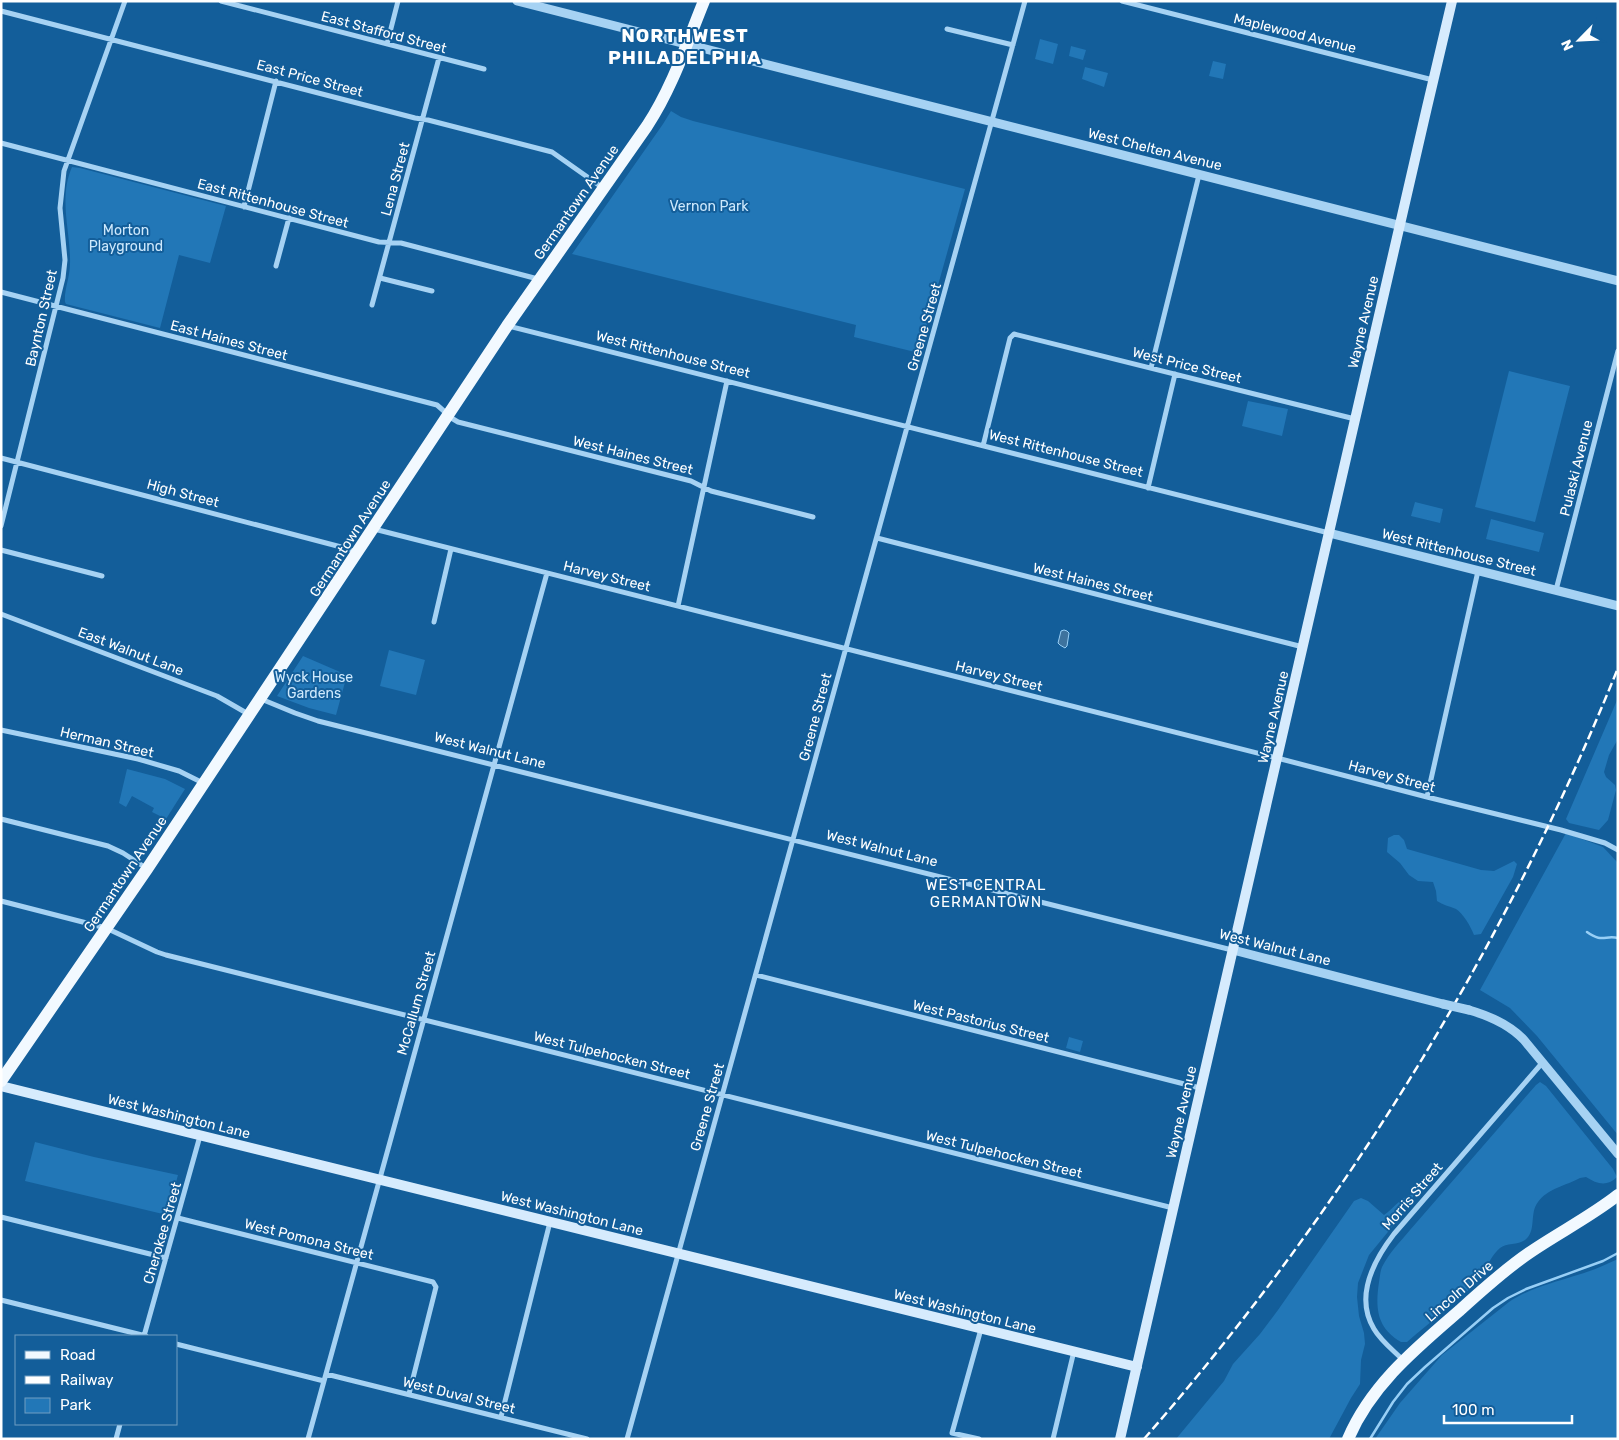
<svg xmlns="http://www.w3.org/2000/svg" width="1619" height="1440" font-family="Rubik,sans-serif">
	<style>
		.green { fill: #2277b7 }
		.water { fill: #3e739e; stroke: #98cff6 }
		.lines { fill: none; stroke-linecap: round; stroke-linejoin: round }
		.stream { stroke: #98cff6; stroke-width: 2.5 }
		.minor { stroke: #a6d2f3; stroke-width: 5 }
		.tertiary { stroke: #a6d2f3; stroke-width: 9 }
		.secondary { stroke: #d6ebfd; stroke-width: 10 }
		.primary { stroke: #f2f9ff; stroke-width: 12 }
		.rail { stroke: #fff; stroke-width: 2.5; stroke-dasharray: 9 4; stroke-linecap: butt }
		.tertiary-bridge { stroke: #a6d2f3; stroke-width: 9 }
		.labels { text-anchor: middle; stroke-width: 4; stroke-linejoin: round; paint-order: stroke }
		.street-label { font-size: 14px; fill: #fff; stroke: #135e9a }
		.park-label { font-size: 14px; fill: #cee9fd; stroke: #135e9a }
		.neighbourhood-label { font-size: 15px; letter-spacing: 1px; fill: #fff; stroke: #135e9a }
		.district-label { font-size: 19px; font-weight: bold; letter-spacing: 1px; fill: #fff; stroke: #135e9a }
	</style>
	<rect width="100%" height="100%" fill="#135e9a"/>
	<path class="green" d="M1040,39L1058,44L1053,64L1035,59Z
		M1071,46L1086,50L1083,60L1069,56Z
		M1213,61L1226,64L1223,79L1209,76Z
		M1085,67L1108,73L1104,87L1082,79Z
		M671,111L681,117L693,121L965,189L919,353L854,337L856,325L572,254L663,124Z
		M72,167L80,168L226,206L210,263L179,255L160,328L66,304L65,302C64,290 70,277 70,264C71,232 58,199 72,167Z
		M1509,371L1570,386L1535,522L1475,507Z
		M1248,401L1288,409L1282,436L1242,426Z
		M1415,502L1443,509L1440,523L1411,516Z
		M1491,519L1544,533L1539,552L1486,539Z
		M389,650L425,660L416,695L380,686Z
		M303,656L347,675L336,715L309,708L277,696Z
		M1618,698V739L1609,755L1604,772L1606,777L1615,785L1616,790L1608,820L1599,830L1569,823L1566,819Z
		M127,769L165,779L185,789L166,819L152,812L154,808L132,796L126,807L119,803Z
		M1566,833L1603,847L1618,863V1135L1537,1036L1510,1008L1480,990Z
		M1394,835H1399L1404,840L1407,849L1481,870L1494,871L1514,861L1517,864L1513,877L1481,934L1474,935C1471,927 1463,913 1456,909C1449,906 1443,905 1437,901L1436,891L1433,882L1418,881L1409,875L1400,863L1387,852L1388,838Z
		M1069,1037L1083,1041L1080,1052L1066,1048Z
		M1540,1082L1546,1086L1613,1169L1617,1177C1607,1187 1597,1184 1586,1177L1580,1178C1567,1185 1547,1189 1538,1202C1529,1213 1537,1231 1525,1240C1518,1245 1506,1243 1500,1248C1489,1257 1486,1273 1476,1283C1455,1304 1430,1322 1407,1342H1401C1377,1328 1375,1309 1379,1282C1380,1277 1380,1272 1382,1267C1389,1253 1400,1242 1410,1230L1536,1085Z
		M35,1142L94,1157L178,1175L167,1215L25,1181Z
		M1414,1194L1410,1205L1369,1255L1358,1283L1357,1297L1359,1316L1364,1333L1365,1344L1361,1360L1360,1384L1351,1398L1329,1439H1176L1224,1381L1233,1364L1260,1334L1278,1310L1354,1201L1361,1198L1368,1201L1384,1215C1394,1208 1403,1195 1414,1194Z
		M1618,1259V1439H1375L1400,1403L1442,1355L1509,1302C1528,1289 1552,1283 1574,1276C1589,1272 1603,1266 1618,1259Z"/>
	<path class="water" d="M1064,630L1067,631L1069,633L1067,646L1065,648L1060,645L1058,643L1061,631Z"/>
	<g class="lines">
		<path class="stream" d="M1587,932C1602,943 1605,935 1618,938
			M1370,1439L1393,1402L1407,1384L1425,1367L1493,1308L1508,1298L1526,1289L1603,1261L1618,1253"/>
		<path class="minor" d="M221,1L484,69
			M1122,1L1433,80
			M1,11L415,118L428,120L552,152L603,188
			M947,29L1013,45
			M387,44L398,1
			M1,143L379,242L401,243L538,279
			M244,207L276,81
			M276,266L289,218
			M380,278L432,291
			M1,292L437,405L453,419L458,422L691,481L711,491L813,517
			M372,305L439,58
			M508,326L1329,533
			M1151,368L1199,175
			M983,446L1010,338L1014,334L1355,419
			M1,458L345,548L356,552
			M1148,488L1175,374
			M1,526L63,278L65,260L60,208L64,171L125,1
			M374,529L1277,758L1427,797L1561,830L1605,843L1618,850
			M877,538L1303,647
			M1,550L102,576
			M1556,590L1618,351
			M678,606L727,381
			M1,614L217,696L250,715
			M434,622L451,549
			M261,699L295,713L318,721L1232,950
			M1,730L138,759L179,771L203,783
			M1427,797L1478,571
			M1,819L108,846L123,853L146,868
			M1,901L106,928L157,952L166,955L1173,1208
			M756,975L1200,1088
			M1,1217L166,1258
			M178,1218L433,1282L436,1287L409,1394
			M1,1300L146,1336
			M144,1336L200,1136
			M176,1344L324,1381
			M1403,1360C1393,1350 1381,1341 1374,1329C1354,1296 1374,1260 1394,1234L1543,1062
			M326,1374L587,1439
			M501,1417L550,1222
			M116,1439L120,1424
			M308,1439L547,573
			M627,1439L1025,1
			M979,1439L952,1433L981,1329
			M1053,1439L1074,1351"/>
		<path class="tertiary" d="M517,1L1618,281
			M1329,533L1618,606
			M1233,950L1443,1004
			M1469,1010C1490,1016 1509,1024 1524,1040L1618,1154"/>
		<path class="secondary" d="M1,1086L1137,1367
			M1120,1439C1230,960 1339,480 1452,1"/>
		<path class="primary" d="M1,1081L147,869L507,326L647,126C672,88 687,43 704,1
			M1348,1439C1371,1385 1415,1349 1459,1311C1481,1291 1504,1270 1529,1253C1558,1233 1590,1217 1618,1195"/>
		<path class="rail" d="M1144,1439C1344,1210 1504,950 1618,668"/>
		<path class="tertiary-bridge" d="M1443,1004L1469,1010"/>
	</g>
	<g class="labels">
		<g class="street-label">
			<text transform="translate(384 32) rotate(15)" y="5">East Stafford Street</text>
			<text transform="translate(1295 33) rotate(14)" y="5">Maplewood Avenue</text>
			<text transform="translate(310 78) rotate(15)" y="5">East Price Street</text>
			<text transform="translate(1155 149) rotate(14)" y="5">West Chelten Avenue</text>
			<text transform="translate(395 179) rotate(-75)" y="5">Lena Street</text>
			<text transform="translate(576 202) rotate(-55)" y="5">Germantown Avenue</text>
			<text transform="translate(273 203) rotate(15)" y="5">East Rittenhouse Street</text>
			<text transform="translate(41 318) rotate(-77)" y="5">Baynton Street</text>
			<text transform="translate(1363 322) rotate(-77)" y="5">Wayne Avenue</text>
			<text transform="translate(924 327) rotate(-74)" y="5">Greene Street</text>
			<text transform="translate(229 340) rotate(15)" y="5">East Haines Street</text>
			<text transform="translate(673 354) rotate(14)" y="5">West Rittenhouse Street</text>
			<text transform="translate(1187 365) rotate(14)" y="5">West Price Street</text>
			<text transform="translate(1066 453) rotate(14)" y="5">West Rittenhouse Street</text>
			<text transform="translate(633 455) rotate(14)" y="5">West Haines Street</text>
			<text transform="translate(1576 468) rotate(-76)" y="5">Pulaski Avenue</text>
			<text transform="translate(183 493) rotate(15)" y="5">High Street</text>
			<text transform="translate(350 538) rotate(-57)" y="5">Germantown Avenue</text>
			<text transform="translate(1459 552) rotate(14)" y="5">West Rittenhouse Street</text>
			<text transform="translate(607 576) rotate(14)" y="5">Harvey Street</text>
			<text transform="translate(1093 582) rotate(14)" y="5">West Haines Street</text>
			<text transform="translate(131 651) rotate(21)" y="5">East Walnut Lane</text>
			<text transform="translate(999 676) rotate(14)" y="5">Harvey Street</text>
			<text transform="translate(815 717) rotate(-75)" y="5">Greene Street</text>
			<text transform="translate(1273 717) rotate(-77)" y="5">Wayne Avenue</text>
			<text transform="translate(107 742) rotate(13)" y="5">Herman Street</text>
			<text transform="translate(490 750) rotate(14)" y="5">West Walnut Lane</text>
			<text transform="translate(1392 776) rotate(15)" y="5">Harvey Street</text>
			<text transform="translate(882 848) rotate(14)" y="5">West Walnut Lane</text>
			<text transform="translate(125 874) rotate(-56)" y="5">Germantown Avenue</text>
			<text transform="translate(1275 947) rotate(14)" y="5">West Walnut Lane</text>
			<text transform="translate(416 1003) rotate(-74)" y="5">McCallum Street</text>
			<text transform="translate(981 1021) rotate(14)" y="5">West Pastorius Street</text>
			<text transform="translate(612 1055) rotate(14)" y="5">West Tulpehocken Street</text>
			<text transform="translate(707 1107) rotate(-74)" y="5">Greene Street</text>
			<text transform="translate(1181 1112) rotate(-77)" y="5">Wayne Avenue</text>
			<text transform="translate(179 1116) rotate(14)" y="5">West Washington Lane</text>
			<text transform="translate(1004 1154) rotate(14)" y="5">West Tulpehocken Street</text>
			<text transform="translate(1412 1196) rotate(-49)" y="5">Morris Street</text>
			<text transform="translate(572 1213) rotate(14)" y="5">West Washington Lane</text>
			<text transform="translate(162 1233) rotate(-74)" y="5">Cherokee Street</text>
			<text transform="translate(309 1239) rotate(14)" y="5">West Pomona Street</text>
			<text transform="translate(1459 1291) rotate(-41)" y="5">Lincoln Drive</text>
			<text transform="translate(965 1311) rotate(14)" y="5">West Washington Lane</text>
			<text transform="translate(459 1395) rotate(14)" y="5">West Duval Street</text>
		</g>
		<g class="park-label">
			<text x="709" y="211">Vernon Park</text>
			<text x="126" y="235">Morton<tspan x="126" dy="16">Playground</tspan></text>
			<text x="314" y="682">Wyck House<tspan x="314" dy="16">Gardens</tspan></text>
		</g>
		<g class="neighbourhood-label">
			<text x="986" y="890">WEST CENTRAL<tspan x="986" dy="17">GERMANTOWN</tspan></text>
		</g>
		<g class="district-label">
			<text x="685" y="42">NORTHWEST<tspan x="685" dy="22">PHILADELPHIA</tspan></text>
		</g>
	</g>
	<rect width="1619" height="1440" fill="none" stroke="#ffffff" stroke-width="5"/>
	<rect x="15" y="1335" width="162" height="90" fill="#135e9a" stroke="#719ec2"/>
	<rect x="25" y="1351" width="25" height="8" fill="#f2f9ff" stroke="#719ec2"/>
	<text x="60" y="1360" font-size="15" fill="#ffffff">Road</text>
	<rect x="25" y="1376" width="25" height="8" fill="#ffffff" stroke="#719ec2"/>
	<text x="60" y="1385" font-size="15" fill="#ffffff">Railway</text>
	<rect x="25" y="1398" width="25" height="15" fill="#2277b7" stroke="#719ec2"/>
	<text x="60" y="1410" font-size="15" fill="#ffffff">Park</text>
	<g transform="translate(1579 40) rotate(246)" stroke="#135e9a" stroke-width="4" paint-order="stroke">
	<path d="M0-4L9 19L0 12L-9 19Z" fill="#ffffff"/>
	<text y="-8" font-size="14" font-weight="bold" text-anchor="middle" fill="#ffffff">N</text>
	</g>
	<path d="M1444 1415v8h128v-8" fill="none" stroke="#ffffff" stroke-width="2.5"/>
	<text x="1452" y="1415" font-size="15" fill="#ffffff" stroke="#135e9a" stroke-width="4" paint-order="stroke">100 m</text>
</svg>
